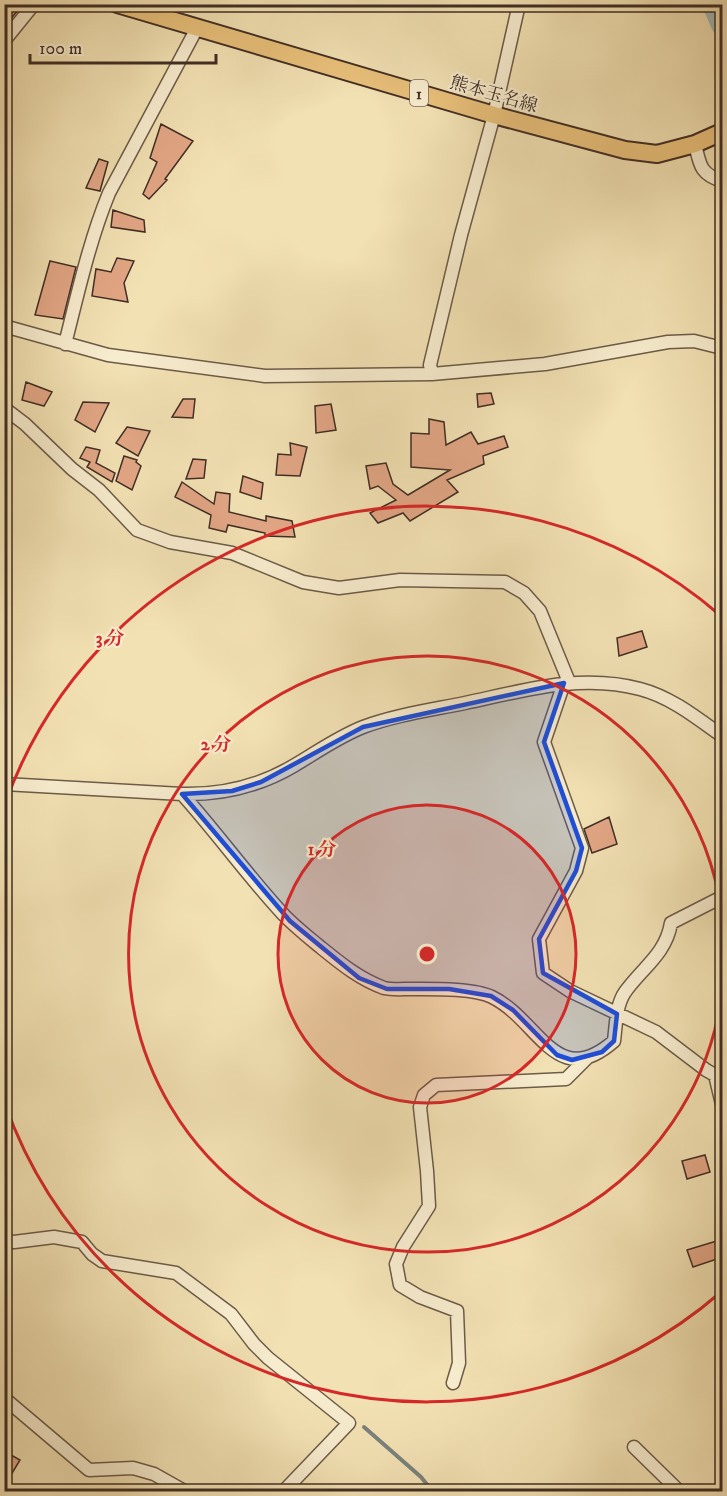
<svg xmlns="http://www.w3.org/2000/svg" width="727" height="1496" font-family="'IM FELL DW Pica','Noto Serif JP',serif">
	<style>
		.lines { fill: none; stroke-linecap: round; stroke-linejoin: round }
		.stream { stroke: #7a837d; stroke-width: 4 }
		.river { stroke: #a0bbb8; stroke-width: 22 }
		.building { fill: #e2a685; stroke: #402e25; stroke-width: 1.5 }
		.minor-casing { stroke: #6c5b48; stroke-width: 15 }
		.major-casing { stroke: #402e25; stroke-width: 20 }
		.minor { stroke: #f7ecce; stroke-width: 12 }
		.major { stroke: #e9c07a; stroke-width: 16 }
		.marked { fill: #1d4ed8; fill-opacity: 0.2; stroke: #1d4ed8; stroke-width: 4.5; stroke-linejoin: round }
		.ring { fill: none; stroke: #d62828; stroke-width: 3 }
		.labels { text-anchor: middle; stroke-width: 4.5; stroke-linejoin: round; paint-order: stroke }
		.shield { fill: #f7ecce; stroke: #776758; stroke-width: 1.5 }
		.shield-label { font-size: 16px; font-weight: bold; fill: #402e25 }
		.street-label { font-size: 18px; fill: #402e25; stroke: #f7ecce }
		.centre { fill: #d62828; stroke: #f7ecce; stroke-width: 3 }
		.ring-label { font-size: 18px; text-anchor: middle; font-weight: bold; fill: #d62828; stroke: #f7ecce; stroke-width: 4.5; stroke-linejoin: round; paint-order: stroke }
	</style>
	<rect width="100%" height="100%" fill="#f2e1b3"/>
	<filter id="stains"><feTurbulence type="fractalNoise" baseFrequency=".00333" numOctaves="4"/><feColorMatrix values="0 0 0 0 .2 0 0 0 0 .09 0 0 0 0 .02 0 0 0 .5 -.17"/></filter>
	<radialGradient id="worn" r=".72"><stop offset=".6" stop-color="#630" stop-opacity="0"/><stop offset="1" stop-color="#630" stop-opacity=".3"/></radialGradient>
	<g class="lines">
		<path class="stream" d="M364,1427L421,1477L433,1492"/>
		<path class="river" d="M713,4L722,25"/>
	</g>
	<path class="building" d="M4,4H13L19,9L4,27Z
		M161,124L193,141L165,179L167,180L149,199L143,194L157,162L150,158Z
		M99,159L108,162L100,191L86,188Z
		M113,210L144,220L145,232L111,227Z
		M117,258L134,261L124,283L128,302L92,296L96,269L111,272Z
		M50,261L76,267L63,319L35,315Z
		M26,382L52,392L44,406L22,400Z
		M491,393L494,404L478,407L477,394Z
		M183,399H195L193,418L172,417Z
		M83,402L109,403L95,432L75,420Z
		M331,404L336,430L316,433L315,406Z
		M429,419L444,422L446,445L471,432L478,444L504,436L508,447L483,456L484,464L447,480L458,492L410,521L403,513L378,523L370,513L396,500L378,486L370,489L366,466L386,463L393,484L408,495L450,470L411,467V433L429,434Z
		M127,427L150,431L138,456L116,443Z
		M290,443L307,447L300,476L276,475L278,454L291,455Z
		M86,447L100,450L96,463L115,473L112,482L87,467L90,462L80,458Z
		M124,456L137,460L136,462L141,466L132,490L116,481Z
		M193,459L206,460L204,478L186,479Z
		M243,476L263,483L261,499L240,492Z
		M182,482L214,504L216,492L230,494L229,512L266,521V516L292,521L295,537L265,536V533L228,525L226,532L209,528L211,515L175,497Z
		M642,631L647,647L619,656L617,638Z
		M609,817L617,844L592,853L584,829Z
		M705,1155L710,1172L687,1179L682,1161Z
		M723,1239V1257L693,1267L687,1250Z
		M4,1451L20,1460L11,1475L4,1471Z"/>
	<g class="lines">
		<defs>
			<path id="minor" d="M4,41L34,4
				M695,144C700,165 700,174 722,181
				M4,326L108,355L265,376L432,374L545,364L668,342L694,341L722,348
				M65,344C78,293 89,242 109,193L197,28
				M432,374L430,365L461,235L494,115L519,4
				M4,408L25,424L72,469L99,490L137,530L170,542L232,553L303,582L339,588L400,580L505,582L524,593L540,611L569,682
				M564,683L544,742L582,848L576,871L539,939L543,973L570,991L656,1032L706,1070L722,1079
				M4,784L182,794C223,795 260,786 295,765C317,752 338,737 363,727C395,715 431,710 465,703C522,691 581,673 640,689C671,697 697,718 722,736
				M182,794C217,833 247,875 282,913C293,925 307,936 319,946C340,963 359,979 384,988C392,990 403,989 411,989C432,989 474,988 492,997C539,1020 556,1092 614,1041C616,1025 616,1005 625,992C642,968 666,954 671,923L722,897
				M715,1075L722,1104
				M4,1241L14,1242L54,1237L82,1242L92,1254L102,1261L176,1273L231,1314L254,1344L268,1358L349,1423L283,1492
				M453,1383L459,1363L457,1311L420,1297L400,1285L396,1264L403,1247L429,1206L427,1171L420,1107L424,1095L436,1085L566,1079L587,1058
				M4,1398L89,1470L133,1468L154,1474L186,1492
				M634,1447L680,1492
				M720,1492L722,1489"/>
			<path id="major" d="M117,4L494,115L625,150L657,154L695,144L722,132"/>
		</defs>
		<use href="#minor" class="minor-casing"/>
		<use href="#major" class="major-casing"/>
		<use href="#minor" class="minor"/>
		<use href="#major" class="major"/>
	</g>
	<path class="marked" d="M564,683L544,742L582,848L576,871L539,939L543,973L617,1014L614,1041L602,1052L572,1060L557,1055L513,1010L491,996L449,989H387L359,978L290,921L182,794L232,791L261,782L363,727Z"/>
	<circle cx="427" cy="954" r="149" fill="#d62828" fill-opacity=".12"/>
	<g class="ring">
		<circle cx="427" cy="954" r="149"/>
		<path d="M722 993A298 298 0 1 1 722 915"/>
		<path d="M721 1292A448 448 0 0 1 5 1104M5 804A448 448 0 0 1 721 616"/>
	</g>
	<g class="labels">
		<rect class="shield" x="410" y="80" width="18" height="26" rx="4.5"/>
		<g class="shield-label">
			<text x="419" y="99">1</text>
		</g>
		<g class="street-label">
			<text transform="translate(494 94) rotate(16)" y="6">熊本玉名線</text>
		</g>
	</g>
	<circle cx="427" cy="954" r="9" class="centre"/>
	<g class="ring-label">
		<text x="110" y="644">3 分</text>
		<text x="216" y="750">2 分</text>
		<text x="322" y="855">1 分</text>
	</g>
	<rect width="727" height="1496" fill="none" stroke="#f2e1b3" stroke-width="24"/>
	<rect x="6" y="6" width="715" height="1484" fill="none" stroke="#402e25" stroke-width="3"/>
	<rect x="12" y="12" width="703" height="1472" fill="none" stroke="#402e25" stroke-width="1.5"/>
	<path d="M30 54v9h186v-9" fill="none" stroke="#402e25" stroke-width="3"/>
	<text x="39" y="54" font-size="18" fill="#402e25" stroke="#f7ecce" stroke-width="4.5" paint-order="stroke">100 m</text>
	<rect width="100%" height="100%" filter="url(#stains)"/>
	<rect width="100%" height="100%" fill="url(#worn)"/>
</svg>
